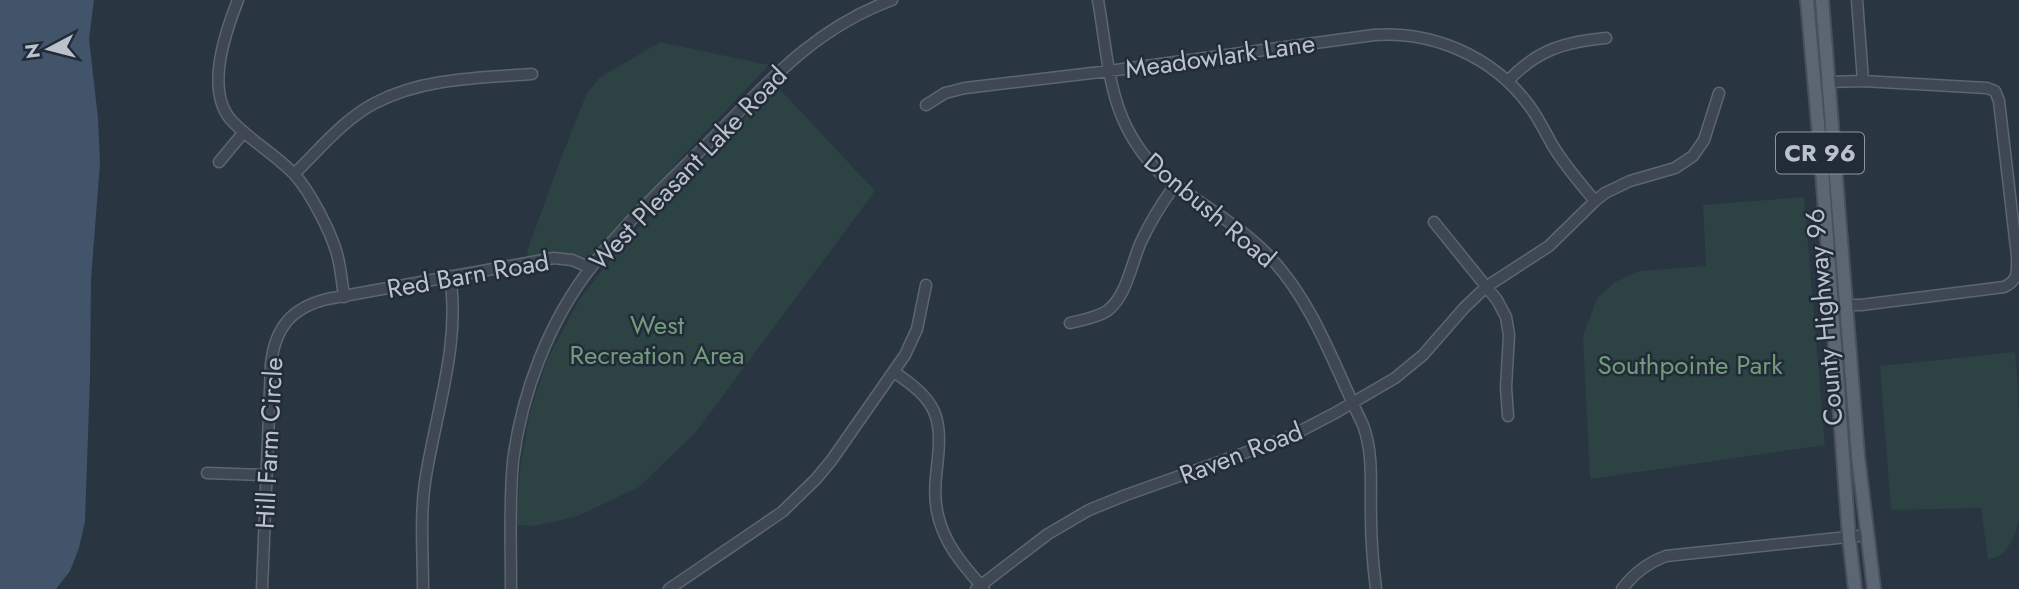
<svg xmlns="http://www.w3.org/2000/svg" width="2019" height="589" font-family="Jost,sans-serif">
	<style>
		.green { fill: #2c4243 }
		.water { fill: #41546a }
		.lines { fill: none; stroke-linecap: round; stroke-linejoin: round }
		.minor-casing { stroke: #5c6570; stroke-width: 13 }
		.major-casing { stroke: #48505c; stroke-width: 16 }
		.minor { stroke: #3e4752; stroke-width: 10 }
		.major { stroke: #5c6672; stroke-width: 12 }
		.labels { text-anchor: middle; stroke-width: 5; stroke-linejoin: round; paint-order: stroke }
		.shield { fill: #222c38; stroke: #8d95a0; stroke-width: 2 }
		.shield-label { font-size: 24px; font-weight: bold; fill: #bbc2cc }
		.street-label { font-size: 26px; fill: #bbc2cc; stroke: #222c38 }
		.park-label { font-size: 26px; fill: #749b7b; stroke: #222c38 }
	</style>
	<rect width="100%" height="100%" fill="#2a3542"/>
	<path class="green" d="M660,42L769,65L675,164L669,174L590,259L555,255L527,258L528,248L560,161L586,95L599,78Z
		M776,85L875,191L696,432L639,487L578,516L535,526L516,525L520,469L529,416L547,360L579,300L624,242Z
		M1804,197L1825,445L1590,479L1583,336L1597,298L1615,282L1640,271L1706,266L1703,205Z
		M2015,352C2019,392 2019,431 2019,471C2019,487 2019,505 2019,520C2015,537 2007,558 1988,559L1981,508L1891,510L1880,366Z"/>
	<path class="water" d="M0,0H94L89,39L98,118L100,163L91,279L90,378L85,521L79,548L70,571L56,589H0Z"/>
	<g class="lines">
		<defs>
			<path id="minor" d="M238,0C225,33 204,93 233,122C251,141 276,155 294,174C310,191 331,232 337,254C341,268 342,283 344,297
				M1098,0C1110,69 1108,123 1162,175C1197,202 1238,224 1269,256C1314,303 1335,368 1363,425C1374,455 1370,486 1371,517C1371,541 1373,565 1376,589
				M1857,0L1863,81
				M1508,81C1537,50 1564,42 1606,38
				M1829,82L1863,81L1987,88L1995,91L1999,101L2017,256C2017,272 2019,280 2004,287L1861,305H1842
				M926,105L945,93L965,88L1109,71L1374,35C1433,31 1492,56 1528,104C1538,117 1545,132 1553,146C1565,166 1580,183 1595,201
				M219,162L244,132
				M294,174C319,150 344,119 375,103C423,78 478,78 532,74
				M1434,222L1497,300L1506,317L1509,335L1506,387L1508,416
				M1070,323C1082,320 1096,318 1107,311C1127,296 1131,264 1141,242C1150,222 1162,203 1175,185
				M894,372C937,401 943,416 937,467C935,482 934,496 937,511C943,543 963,565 984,589
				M207,473L266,475
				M262,589L271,364C275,328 291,308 327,299L554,258L572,260L591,268
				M423,589C423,553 420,517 425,482C435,415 461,344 450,276
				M511,589C511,546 509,504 513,461C522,392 549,321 592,266C630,217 677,175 720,131C773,77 818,27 892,0
				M669,589L782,512L816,479L831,461L905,355L917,329L926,285
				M976,589L1048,534L1089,510L1126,495L1289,437L1335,413L1395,378L1423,355L1464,308L1486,287L1549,246L1595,201L1605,193L1630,181L1675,168L1693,156L1704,140L1719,93
				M1622,589C1634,573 1647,563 1666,556L1867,535"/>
			<path id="major" d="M1807,0L1821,157L1849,537L1855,589
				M1822,0L1858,456L1874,589"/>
		</defs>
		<use href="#minor" class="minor-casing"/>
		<use href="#major" class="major-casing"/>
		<use href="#minor" class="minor"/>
		<use href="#major" class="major"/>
	</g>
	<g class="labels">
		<rect class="shield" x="1776" y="132.5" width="88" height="41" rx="5"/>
		<g class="shield-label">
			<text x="1820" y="161">CR 96</text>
		</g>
		<g class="street-label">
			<text transform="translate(1220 56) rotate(-8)" y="9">Meadowlark Lane</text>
			<text transform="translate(688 168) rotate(-46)" y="9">West Pleasant Lake Road</text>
			<text transform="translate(1210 210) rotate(40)" y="9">Donbush Road</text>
			<text transform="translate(468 275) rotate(-10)" y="9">Red Barn Road</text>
			<text transform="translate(1824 317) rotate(-95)" y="9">County Highway 96</text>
			<text transform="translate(269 443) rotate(-87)" y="9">Hill Farm Circle</text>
			<text transform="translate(1241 453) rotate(-21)" y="9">Raven Road</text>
		</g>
		<g class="park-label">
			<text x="657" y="334">West<tspan x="657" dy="30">Recreation Area</tspan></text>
			<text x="1690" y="374">Southpointe Park</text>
		</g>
	</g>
	<g transform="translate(49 49) rotate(263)" stroke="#222c38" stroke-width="5" paint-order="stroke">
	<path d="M0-5L12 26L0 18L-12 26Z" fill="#bbc2cc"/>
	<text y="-10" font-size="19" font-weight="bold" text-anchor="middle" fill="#bbc2cc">N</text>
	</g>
</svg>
